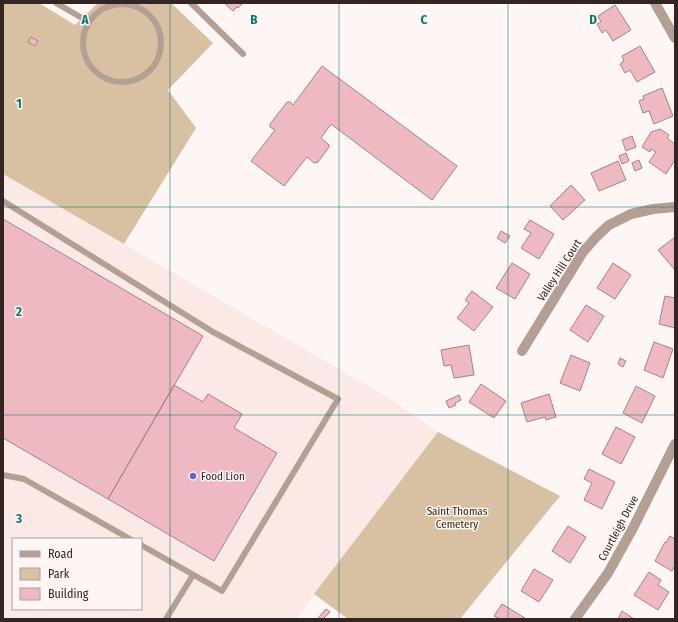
<svg xmlns="http://www.w3.org/2000/svg" width="678" height="622" font-family="'Fira Sans Condensed',sans-serif">
	<style>
		.built { fill: #fbe9e6; fill-rule: evenodd }
		.green { fill: #d8c0a3 }
		.building { fill: #efb9c2; stroke: #a48388 }
		.lines { fill: none; stroke-linecap: round; stroke-linejoin: round }
		.service { stroke: #b49f94; stroke-width: 6 }
		.minor { stroke: #b49f94; stroke-width: 10 }
		.tertiary { stroke: #b49f94; stroke-width: 10 }
		.grid { fill: none; stroke: #0f766e; stroke-width: 1; stroke-opacity: 0.55 }
		.poi-dot { fill: #6562db; stroke: #fdf6f4; stroke-width: 1.5 }
		.labels { text-anchor: middle; stroke-width: 3; stroke-linejoin: round; paint-order: stroke }
		.street-label { font-size: 11px; fill: #322523; stroke: #fdf6f4 }
		.poi-label { font-size: 11px; fill: #322523; stroke: #fdf6f4; text-anchor: start }
		.park-label { font-size: 11px; fill: #3a2403; stroke: #fdf6f4 }
		.grid-label { font-size: 13px; text-anchor: middle; font-weight: bold; fill: #0f766e; stroke: #fdf6f4; stroke-width: 3; stroke-linejoin: round; paint-order: stroke }
	</style>
	<rect width="100%" height="100%" fill="#fdf6f4"/>
	<path class="built" d="M3,174L392,400L438,432L296,619H3ZM13,539H141V609H13Z"/>
	<path class="green" d="M3,3H39L75,25L98,3H171L213,43L168,90L196,128L124,244L3,174Z
		M438,432L560,496L460,619H348L314,594Z"/>
	<path class="building" d="M224,3H243L238,8L237,7L233,11Z
		M615,5L631,30L613,41L606,30L602,33L597,24L601,22L598,16Z
		M31,37L38,41L35,46L28,42Z
		M640,46L655,72L637,82L630,70L625,73L620,64L624,61L622,56Z
		M322,66L457,166L432,200L331,124L321,138L329,145V147L318,162L314,163L307,157L284,186L251,161L275,130L270,127V124L287,102H290L293,105Z
		M662,88L673,116L654,124L649,111L643,113L639,101L644,99L643,96Z
		M660,129L669,135L667,138L675,144V160L666,174L649,162L656,152L651,149L650,152L642,147L651,132Z
		M632,136L636,147L626,151L622,140Z
		M626,153L629,161L622,164L619,156Z
		M639,160L642,168L635,171L632,163Z
		M618,161L626,180L599,191L591,173Z
		M571,185L585,200L563,220L550,206Z
		M3,219L203,336L108,499L3,438Z
		M530,220L554,234L539,259L521,248L531,233L524,229Z
		M501,231L510,236L505,243L497,238Z
		M675,237V270L658,250Z
		M512,263L530,274L515,299L496,288Z
		M613,263L631,275L615,299L597,288Z
		M472,291L493,307L474,331L457,318L469,303L465,300Z
		M665,296L675,298V328L659,324Z
		M586,305L604,316L588,342L570,330Z
		M654,342L673,349L663,378L644,370Z
		M469,345L474,375L454,378L451,365L444,366L441,350Z
		M571,355L590,363L580,391L560,383Z
		M620,358L626,361L623,367L618,364Z
		M481,384L506,401L494,418L469,402Z
		M174,385L203,402L208,394L242,414L234,428L277,453L214,561L108,499Z
		M636,386L655,396L642,423L623,413Z
		M549,394L556,417L546,420L545,417L527,422L521,403Z
		M459,395L461,400L455,403L456,405L449,408L446,401Z
		M616,427L635,437L621,464L602,454Z
		M589,469L615,482L602,509L584,500L592,483L584,479Z
		M568,526L586,537L570,563L552,551Z
		M670,536L675,539V565L672,571L655,561L665,542L666,543Z
		M534,569L553,580L539,602L521,591Z
		M649,572L661,580L658,585L669,592L658,610L634,595Z
		M502,604L525,618V619H500L494,616Z
		M326,609L330,612L323,619H317Z
		M622,611L634,619H618Z"/>
	<g class="lines">
		<path class="service" d="M56,3L89,22
			M191,3L243,54
			M83 43a39 39 0 1 1 78 0a39 39 0 1 1-78 0Z
			M3,201L213,332L338,399L222,591L141,545
			M3,475L24,479L130,539
			M166,619L193,575"/>
		<path class="minor" d="M522,351L583,252L596,237L609,225L631,214L653,209L675,207"/>
		<path class="tertiary" d="M655,3L675,38
			M575,619L608,573L633,528L675,444"/>
	</g>
	<path class="grid" d="M170,3V619M339,3V619M508,3V619M3,207H675M3,415H675"/>
	<circle class="poi-dot" cx="193" cy="476" r="4"/>
	<g class="labels">
		<g class="street-label">
			<text transform="translate(559 270) rotate(-57)" y="4">Valley Hill Court</text>
			<text transform="translate(618 528) rotate(-62)" y="4">Courtleigh Drive</text>
		</g>
		<g class="poi-label">
			<text x="201" y="480">Food Lion</text>
		</g>
		<g class="park-label">
			<text x="457" y="515">Saint Thomas<tspan x="457" dy="13">Cemetery</tspan></text>
		</g>
	</g>
	<g class="grid-label">
		<text x="85" y="24">A</text>
		<text x="254" y="24">B</text>
		<text x="424" y="24">C</text>
		<text x="593" y="24">D</text>
		<text x="19" y="108">1</text>
		<text x="19" y="316">2</text>
		<text x="19" y="523">3</text>
	</g>
	<rect width="678" height="622" fill="none" stroke="#322523" stroke-width="8"/>
	<rect x="12" y="538" width="130" height="72" fill="#fdf6f4" stroke="#aca2a0"/>
	<rect x="20" y="551" width="20" height="6" fill="#b49f94" stroke="#aca2a0"/>
	<text x="48" y="558" font-size="12" fill="#322523">Road</text>
	<rect x="20" y="568" width="20" height="12" fill="#d8c0a3" stroke="#aca2a0"/>
	<text x="48" y="578" font-size="12" fill="#322523">Park</text>
	<rect x="20" y="588" width="20" height="12" fill="#efb9c2" stroke="#aca2a0"/>
	<text x="48" y="598" font-size="12" fill="#322523">Building</text>
</svg>
